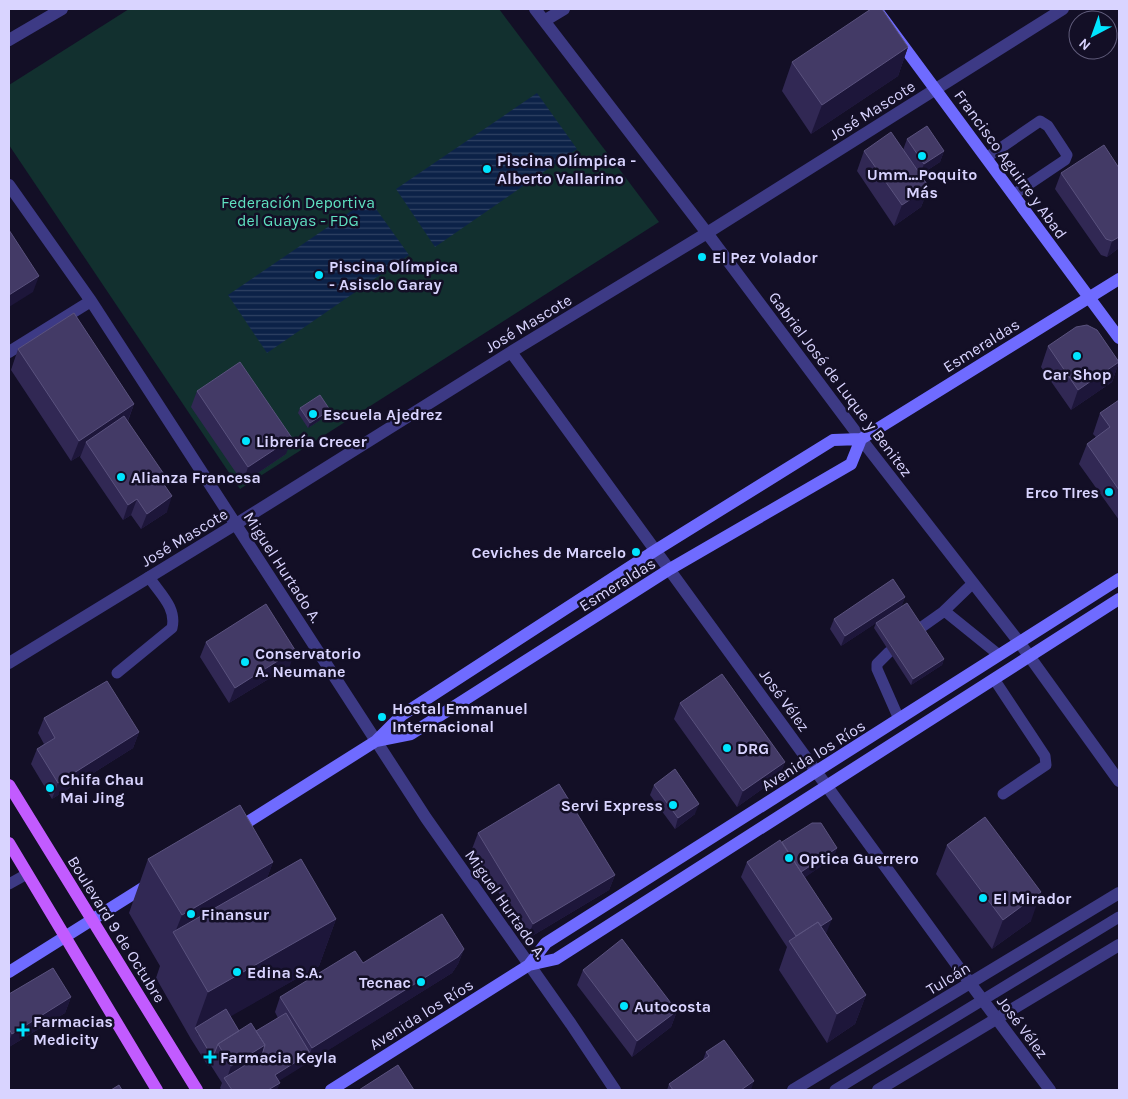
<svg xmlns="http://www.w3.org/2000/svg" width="1128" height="1099" font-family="Karla,sans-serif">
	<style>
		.green { fill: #12302f }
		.water { fill: url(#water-rules) }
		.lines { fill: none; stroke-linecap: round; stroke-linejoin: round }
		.service { stroke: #3d3a85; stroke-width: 11 }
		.minor { stroke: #3d3a85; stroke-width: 12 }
		.secondary { stroke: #6f6bff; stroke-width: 12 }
		.primary { stroke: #c25bff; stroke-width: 12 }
		.wall { fill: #312854 }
		.shaded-wall { fill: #1d163a }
		.building { fill: #433a66; stroke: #5a527e }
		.poi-dot { fill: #00e5ff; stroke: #130f26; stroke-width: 2 }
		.labels { text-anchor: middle; stroke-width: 5; stroke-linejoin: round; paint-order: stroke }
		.street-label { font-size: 16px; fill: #d9d4ff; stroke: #130f26 }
		.poi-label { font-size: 16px; font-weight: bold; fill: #d9d4ff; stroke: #130f26; text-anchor: start }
		.park-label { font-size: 16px; fill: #5fe0c0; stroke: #130f26 }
	</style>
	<defs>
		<pattern id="water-rules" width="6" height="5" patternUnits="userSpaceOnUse" patternTransform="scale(1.25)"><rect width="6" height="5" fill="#0c2248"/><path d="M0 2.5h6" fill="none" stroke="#2f4163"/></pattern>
	</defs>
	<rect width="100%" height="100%" fill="#130f26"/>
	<path class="green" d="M129,9H499L659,222L240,489L9,145V85Z"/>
	<path class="water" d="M537,93L577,149L435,247L396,189Z
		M369,199L409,255L267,353L228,295Z"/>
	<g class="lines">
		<path class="service" d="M986,158L1040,121L1048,126L1067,155L1065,160L1013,195
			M943,612L973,583
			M919,629L943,612L947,613L999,655
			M889,652L877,664V669L899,719
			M117,673L172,628C177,607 159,593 149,577
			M994,679L1045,756L1046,765L1003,794
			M9,884L27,874
			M835,1090L1119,917"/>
		<path class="minor" d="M535,9L707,233L861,439L1019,642L1119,781
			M544,21L564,9
			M9,40L62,9
			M9,185L91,301L426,818L571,1024L615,1090
			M9,352L91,301
			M511,352L970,983L1050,1090
			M9,663L236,524L511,352L707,233L1063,9
			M793,1090L1119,893
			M878,1090L1119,945"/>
		<path class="secondary" d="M876,9L1119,338
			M376,741L411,734L670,569L851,464L861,439
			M235,830L376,741L402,715L656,550L833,440L861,439L1119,279
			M529,965L556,959L1119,599
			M9,972L149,884
			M331,1090L529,965L546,943L1119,579"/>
		<path class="primary" d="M9,785L197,1090
			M9,843L157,1090"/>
	</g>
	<path class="wall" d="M908,47L898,76L811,134L782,91L792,62Z
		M907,139L944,151L940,162L920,175L929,187L921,207L894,226L857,171L864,151L903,150Z
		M1119,168V248L1107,257L1101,255L1055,189L1061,173Z
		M1048,346L1119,362L1112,382L1071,410L1041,367Z
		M18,349L134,404L128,421L165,486L167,512L141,529L131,515L123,520L80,457L81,455L71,461L11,370Z
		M197,391L286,454L243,483L191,407Z
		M1119,400V520L1079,464L1087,444L1096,437L1093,434L1100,413Z
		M300,408L330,410L328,415L308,428L298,413Z
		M905,597L901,607L944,659L942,665L911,685L874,628L876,623L841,646L830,629L834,619Z
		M206,642L290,666L229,703L200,657Z
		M680,703L785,762L779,777L737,807L674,719Z
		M44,718L139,732L133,748L52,799L31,764L37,749L44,744L38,733Z
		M654,785L695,814L675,829L650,795Z
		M478,833L615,875L609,890L527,939L472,849Z
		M782,842L837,848L833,858L805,877L826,934L866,995L855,1024L827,1043L779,970L787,947L741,877L747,862Z
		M947,845L1031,921L992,949L936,874Z
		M148,859L273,862L267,878L336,919L319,966L230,1016L239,1031H256L278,1018L275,1012L280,997L363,963L464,949L458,964L452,973L278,1081L277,1090H222L220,1088L222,1083L210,1064L208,1066L191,1039L156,978L160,966L129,913Z
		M583,970L677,1011L671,1027L632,1057L577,985Z
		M9,994L71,997L65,1013L9,1047Z
		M706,1052L751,1090H667L669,1084L703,1060Z"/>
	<path class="shaded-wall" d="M908,47L898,76L811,134L822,105Z
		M944,151L940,162L920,175L924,164Z
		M929,187L921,207L894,226L902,205Z
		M1119,237V248L1107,257L1112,241Z
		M39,276L33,292L9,307V295Z
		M1119,362L1112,382L1071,410L1078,390Z
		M134,404L126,425L86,442L81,455L71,461L79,441Z
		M330,410L328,415L308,428L310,423Z
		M292,438L286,454L243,483L248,467Z
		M172,496L167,512L141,529L147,514Z
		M137,499L131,515L123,520L128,505Z
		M905,597L901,607L841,646L845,636Z
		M295,650L290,666L229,703L235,688Z
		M944,659L942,665L911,685L913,679Z
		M139,732L133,748L52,799L58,783Z
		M785,762L779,777L737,807L743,791Z
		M699,804L695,814L675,829L678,818Z
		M837,848L833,858L794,885L798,874Z
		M273,862L253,916L174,935L182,915Z
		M615,875L609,890L527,939L533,924Z
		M1041,892L1031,921L992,949L1003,920Z
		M336,919L319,966L198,1035L195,1028L208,992Z
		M832,919L826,934L799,940Z
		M464,949L458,964L452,973L271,1086L275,1075L310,1053L312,1048Z
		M866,995L855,1024L827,1043L837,1014Z
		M71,997L65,1013L9,1047V1041L12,1034Z
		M677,1011L671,1027L632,1057L637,1041Z
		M265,1045L258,1065L226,1081L231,1066Z
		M214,1054L210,1064L208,1066L211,1055Z
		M754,1081L751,1090H741Z
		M280,1083L277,1090H268Z"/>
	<path class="building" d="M871,9H882L908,47L822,105L792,62Z
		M927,126L944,151L924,164L907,139Z
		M891,132L929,187L902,205L864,151Z
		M1104,145L1119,168V237L1112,241L1106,239L1061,173Z
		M9,230L39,276L9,295Z
		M74,313L134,404L79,441L18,349Z
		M1087,325L1097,330L1119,362L1078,390L1048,346L1076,327Z
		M240,362L292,438L248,467L197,391Z
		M320,395L330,410L310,423L300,408Z
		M1119,400V490L1087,444L1110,427L1100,413Z
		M124,416L168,480L163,483L172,496L147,514L137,499L128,505L86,442Z
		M893,579L905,597L845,636L834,619Z
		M907,603L944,659L913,679L876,623Z
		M266,604L295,650L235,688L206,642Z
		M722,674L785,762L743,791L680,703Z
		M107,681L139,732L58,783L37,749L55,738L44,718Z
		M675,769L699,804L678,818L654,785Z
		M559,784L615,875L533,924L478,833Z
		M240,805L273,862L182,915L148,859Z
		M985,817L1041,892L1003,920L947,845Z
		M812,823H821L837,848L801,872L782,842Z
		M780,840L832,919L821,926L818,922L796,936L747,862Z
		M301,859L336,919L208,992L173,932Z
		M442,914L464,949L458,957L312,1048L280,997L355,951L363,963Z
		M818,922L866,995L837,1014L789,941Z
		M622,939L677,1011L637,1041L583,970Z
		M53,968L71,997L12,1034L9,1029V994Z
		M226,1009L239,1031L218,1044L214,1054L211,1055L195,1028Z
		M286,1013L310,1053L275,1075L280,1083L268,1090H232L224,1078L262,1055L265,1045L256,1031Z
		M251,1023L265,1045L231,1066L218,1044Z
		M724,1040L754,1081L741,1090H673L669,1084L709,1056L706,1052Z
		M398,1065L414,1090H359Z
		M119,1085L122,1090H111Z"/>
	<g class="poi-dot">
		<circle cx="922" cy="156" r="5"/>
		<circle cx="487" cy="169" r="5"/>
		<circle cx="702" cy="257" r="5"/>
		<circle cx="319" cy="275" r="5"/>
		<circle cx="1077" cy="356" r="5"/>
		<circle cx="313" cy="414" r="5"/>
		<circle cx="246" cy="441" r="5"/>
		<circle cx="121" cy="477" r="5"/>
		<circle cx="1109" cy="492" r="5"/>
		<circle cx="636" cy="552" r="5"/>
		<circle cx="245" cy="662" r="5"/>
		<circle cx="382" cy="717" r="5"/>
		<circle cx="727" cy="748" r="5"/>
		<circle cx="50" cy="788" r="5"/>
		<circle cx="673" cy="805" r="5"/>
		<circle cx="789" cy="858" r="5"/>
		<circle cx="983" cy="898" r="5"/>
		<circle cx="191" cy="914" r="5"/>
		<circle cx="237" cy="972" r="5"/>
		<circle cx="421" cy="982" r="5"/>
		<circle cx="624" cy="1006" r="5"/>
		<path d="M20.5 1022.5h5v5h5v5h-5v5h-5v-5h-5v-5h5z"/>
		<path d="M207.5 1049.5h5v5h5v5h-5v5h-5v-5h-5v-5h5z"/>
	</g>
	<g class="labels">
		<g class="street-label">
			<text transform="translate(872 110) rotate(-32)" y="6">José Mascote</text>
			<text transform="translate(1011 164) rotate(54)" y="6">Francisco Aguirre y Abad</text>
			<text transform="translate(528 323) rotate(-31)" y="6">José Mascote</text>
			<text transform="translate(981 345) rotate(-32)" y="6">Esmeraldas</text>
			<text transform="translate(841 384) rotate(53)" y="6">Gabriel José de Luque y Benitez</text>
			<text transform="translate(184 537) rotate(-31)" y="6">José Mascote</text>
			<text transform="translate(283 567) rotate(57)" y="6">Miguel Hurtado A.</text>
			<text transform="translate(617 584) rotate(-32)" y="6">Esmeraldas</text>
			<text transform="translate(785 700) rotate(54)" y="6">José Vélez</text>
			<text transform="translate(813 755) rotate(-32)" y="6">Avenida los Ríos</text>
			<text transform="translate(506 904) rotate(55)" y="6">Miguel Hurtado A.</text>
			<text transform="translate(117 929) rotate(58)" y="6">Boulevard 9 de Octubre</text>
			<text transform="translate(948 978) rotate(-31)" y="6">Tulcán</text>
			<text transform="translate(421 1014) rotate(-32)" y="6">Avenida los Ríos</text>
			<text transform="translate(1023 1027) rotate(53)" y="6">José Vélez</text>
		</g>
		<g class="poi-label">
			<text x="497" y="166">Piscina Olímpica -<tspan x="497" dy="18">Alberto Vallarino</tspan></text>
			<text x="922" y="180" text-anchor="middle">Umm...Poquito<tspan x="922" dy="18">Más</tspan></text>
			<text x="712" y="263">El Pez Volador</text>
			<text x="329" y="272">Piscina Olímpica<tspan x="329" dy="18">- Asisclo Garay</tspan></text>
			<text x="1077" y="380" text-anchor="middle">Car Shop</text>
			<text x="323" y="420">Escuela Ajedrez</text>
			<text x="256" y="447">Librería Crecer</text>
			<text x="131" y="483">Alianza Francesa</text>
			<text x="1099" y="498" text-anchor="end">Erco TIres</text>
			<text x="626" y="558" text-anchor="end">Ceviches de Marcelo</text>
			<text x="255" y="659">Conservatorio<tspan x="255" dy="18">A. Neumane</tspan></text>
			<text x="392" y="714">Hostal Emmanuel<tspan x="392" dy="18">Internacional</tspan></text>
			<text x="737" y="754">DRG</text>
			<text x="60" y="785">Chifa Chau<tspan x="60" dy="18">Mai Jing</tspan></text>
			<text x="663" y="811" text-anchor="end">Servi Express</text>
			<text x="799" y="864">Optica Guerrero</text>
			<text x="993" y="904">El Mirador</text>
			<text x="201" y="920">Finansur</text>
			<text x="247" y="978">Edina S.A.</text>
			<text x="411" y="988" text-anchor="end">Tecnac</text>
			<text x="634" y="1012">Autocosta</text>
			<text x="33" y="1027">Farmacias<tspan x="33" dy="18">Medicity</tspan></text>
			<text x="220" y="1063">Farmacia Keyla</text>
		</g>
		<g class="park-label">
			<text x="298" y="208">Federación Deportiva<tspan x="298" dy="18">del Guayas - FDG</tspan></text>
		</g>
	</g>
	<rect width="1128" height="1099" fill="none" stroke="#d9d4ff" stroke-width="20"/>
	<g transform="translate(1093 35) rotate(221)"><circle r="24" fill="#130f26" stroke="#625e7d"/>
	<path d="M0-4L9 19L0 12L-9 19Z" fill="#00e5ff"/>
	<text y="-8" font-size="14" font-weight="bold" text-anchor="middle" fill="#d9d4ff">N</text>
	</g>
</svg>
